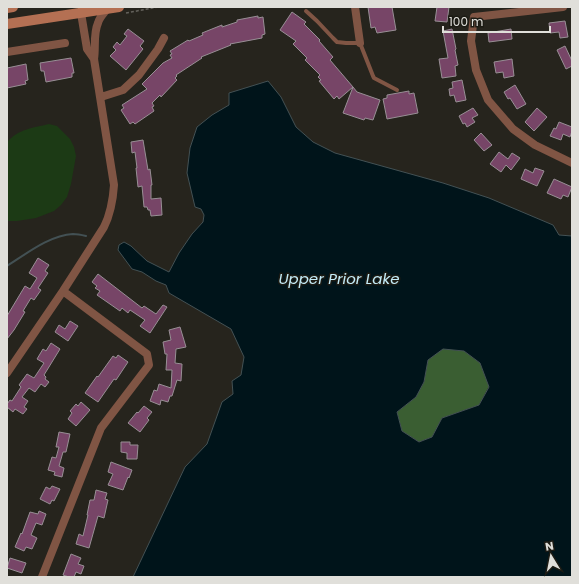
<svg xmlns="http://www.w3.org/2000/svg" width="579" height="584" font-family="Poppins,sans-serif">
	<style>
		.green { fill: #1c3a15 }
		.forest { fill: #3a5e32 }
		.water { fill: #00141a; stroke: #435154; fill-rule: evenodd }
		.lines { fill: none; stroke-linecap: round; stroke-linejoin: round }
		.stream { stroke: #435154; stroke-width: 2 }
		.building { fill: #774567; stroke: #988f95 }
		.path { stroke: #64625c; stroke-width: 1.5; stroke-dasharray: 3 2; stroke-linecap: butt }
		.lane { stroke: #805544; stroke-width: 4 }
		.street { stroke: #805544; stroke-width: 8 }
		.secondary { stroke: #b47053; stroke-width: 10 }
		.labels { text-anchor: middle; stroke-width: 3; stroke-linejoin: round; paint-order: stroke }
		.water-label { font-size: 15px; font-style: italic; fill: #c4ecf8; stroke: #1c1b14 }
	</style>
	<rect width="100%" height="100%" fill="#26241d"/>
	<path class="green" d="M49,124L57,126L70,139L74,147L76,156L71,184L67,197L61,205L54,211L36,218L17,221H7V142C19,129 32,128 49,124Z"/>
	<path class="forest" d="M443,348L464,351L480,363L489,386L479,405L442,418L432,437L419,442L402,431L397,412L416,397L424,382L428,360Z"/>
	<path class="water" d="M268,81L281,97L296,127L313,142L335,153L443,183L489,198L553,225L559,235L572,236V577H133L185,467L207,444L222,402L233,394L232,381L241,375L244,357L231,329L169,293L166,285L156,281L142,272L132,269L118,250L119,245L124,242L131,246L147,261L169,272L179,253L192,234L203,222L204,215L201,209L195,207L187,173L190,148L197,127L212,115L229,105V93ZM443,349L464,351L480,363L489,387L479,405L442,418L432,437L419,442L402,431L397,412L416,397L424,382L428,360Z"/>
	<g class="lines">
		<path class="stream" d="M7,266C26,254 50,235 73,234C77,234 82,235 86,236"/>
	</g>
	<path class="building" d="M368,7H392L396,30L377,33L375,27L371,28Z
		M437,7H449L447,22L435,21Z
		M292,12L306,22L304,24L320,40L319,41L333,57L330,60L353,87L339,99L337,96L334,99L319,81L321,80L318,77L320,75L305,60L307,58L293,44L296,41L280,30Z
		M258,16V18L263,17L265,34L262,35V38L230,44L231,45L201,57L202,58L176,75L177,76L175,78L177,80L161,97L160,95L152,103L154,106L152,107L154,111L135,124L133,122L130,124L121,110L124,108L122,105L147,89L142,84L163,63L172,58L170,55L172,54L170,51L188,40L189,41L203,35L202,33L222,25V27L237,22V20Z
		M565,21L568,37L560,38L559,32L550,33L549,23Z
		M128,29L144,41L140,46L143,49L126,70L110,56L116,50L113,47L117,42L120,45L127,36L124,34Z
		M452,29L456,49L455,50L458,65L455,66L456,76L442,78L439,59L448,58L443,31Z
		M511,29L512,39L489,42L488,33Z
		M565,46L572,61V66L566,69L557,50Z
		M71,58L74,73H72V77L46,82L44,71H41L40,63Z
		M512,59L514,76L504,78L503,72L496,73L494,62Z
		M26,64L28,80L25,81L26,84L7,88V68Z
		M462,80L466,100L456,102L454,95L450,96L449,89L453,88L452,82Z
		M515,85L526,104L517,109L510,98L508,99L504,92Z
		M353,87L357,92L380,100L373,120L365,118L364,120L343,113Z
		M409,91V94L414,93L418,113L387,119L383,99L387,98V95Z
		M473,108L478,115L472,118L475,122L467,127L465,123L463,124L459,116Z
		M537,108L547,117L534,131L525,122Z
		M559,122L572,127V131L570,137L563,134L561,140L550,136L554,128L556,129Z
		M481,133L492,145L484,151L474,140Z
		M143,140L148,170L150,169L152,185H151V199L161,198L162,215L151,216L150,210H148L147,207H144L142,186L138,187L136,168H137L135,152L132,153L131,142Z
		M499,152L508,159L512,153L520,158L511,170L506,165L501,172L490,164Z
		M535,168L544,171L537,186L521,179L525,169L533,173Z
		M554,179L572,187L568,197L563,195L561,199L547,193Z
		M38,258L49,265L45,271L48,273L38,288L41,290L34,300L31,298L23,311L25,312L14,330L7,339V316L25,286L30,289L37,278L29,273Z
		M98,274L142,308L144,306L156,314L163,305L167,307L150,333L140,326L145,320L130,310L128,313L122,308L120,311L97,295L100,291L95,288L97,286L92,282Z
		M70,321L78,326L68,341L55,332L59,325L65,329Z
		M180,327L186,347L176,349L175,363L182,364L181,381L177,380L172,396H170L168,402L161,400L160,405L150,401L154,390L157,391L159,384L171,388L172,370H166L167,354H165L163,342L171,340L169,330Z
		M51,343L60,349L44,375L46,377L45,379L49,382L45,387L41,384L35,392L29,388L22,397L28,401L24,407L27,409L23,414L15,409L13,412L7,407V404L10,400L12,401L21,387L19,385L27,374L34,378L44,363L37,359L43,349L46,351Z
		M118,355L128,362L116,380L114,379L98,402L85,393L97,376L98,377L113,356L116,358Z
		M81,402L90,410L76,426L68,419L72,413L70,411L76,404L78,406Z
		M144,406L152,412L147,418L149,420L140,432L128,423L137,412L138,413Z
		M59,432L70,434L66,452H63L59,466L64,468L62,477L54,475L55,472L48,470L52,457L56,458L59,447H56Z
		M121,442H130V445H138L137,459H127V453L121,452Z
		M111,462L132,470L129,478L128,477L123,490L108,485L113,474L108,472Z
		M52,486L60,489L54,501L52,500L50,504L40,499L46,487L50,489Z
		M96,490L107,493L105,499L108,500L104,518L98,516L89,548L76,544L79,534L83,536L88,515H87L90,500H94Z
		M39,511L46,514L42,525L36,523L31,535L37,538L32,549L26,547L24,551L15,547L21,533L22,534L30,512L38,514Z
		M71,554L81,558L78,564L84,566L81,574L76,572L74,577H69L63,575Z
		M10,558L26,563L22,573L7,568Z"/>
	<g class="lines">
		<path class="path" d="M126,13L158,7"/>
		<path class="lane" d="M306,11L317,21L333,38L337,42L346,43H360L373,76L374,78L397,90"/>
		<path class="street" d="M355,7L360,43
			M563,7L474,17L471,41L476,70L488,100L513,129L535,145L572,163
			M81,13L87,49L94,59
			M7,52L65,43
			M101,97L123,90L139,75L158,49L164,38
			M7,373L63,291L104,227C111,213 113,200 114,185L94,59C96,48 93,34 98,23C99,18 104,13 107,9
			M42,577L101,428L149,365L147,354L63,291"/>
		<path class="secondary" d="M7,8L13,7
			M7,24L119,7"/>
	</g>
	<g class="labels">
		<g class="water-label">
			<text x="339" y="284">Upper Prior Lake</text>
		</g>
	</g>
	<rect width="579" height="584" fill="none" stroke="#e0dfda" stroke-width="16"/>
	<g transform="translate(551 556) rotate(350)" stroke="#1c1b14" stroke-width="3" paint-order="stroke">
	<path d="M0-3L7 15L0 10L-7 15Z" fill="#e0dfda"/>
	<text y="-6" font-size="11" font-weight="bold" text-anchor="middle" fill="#e0dfda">N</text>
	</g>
	<path d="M443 26v6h107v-6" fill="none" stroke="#e0dfda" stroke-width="2"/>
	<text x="449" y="26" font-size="12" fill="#e0dfda" stroke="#1c1b14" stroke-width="3" paint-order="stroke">100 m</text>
</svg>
